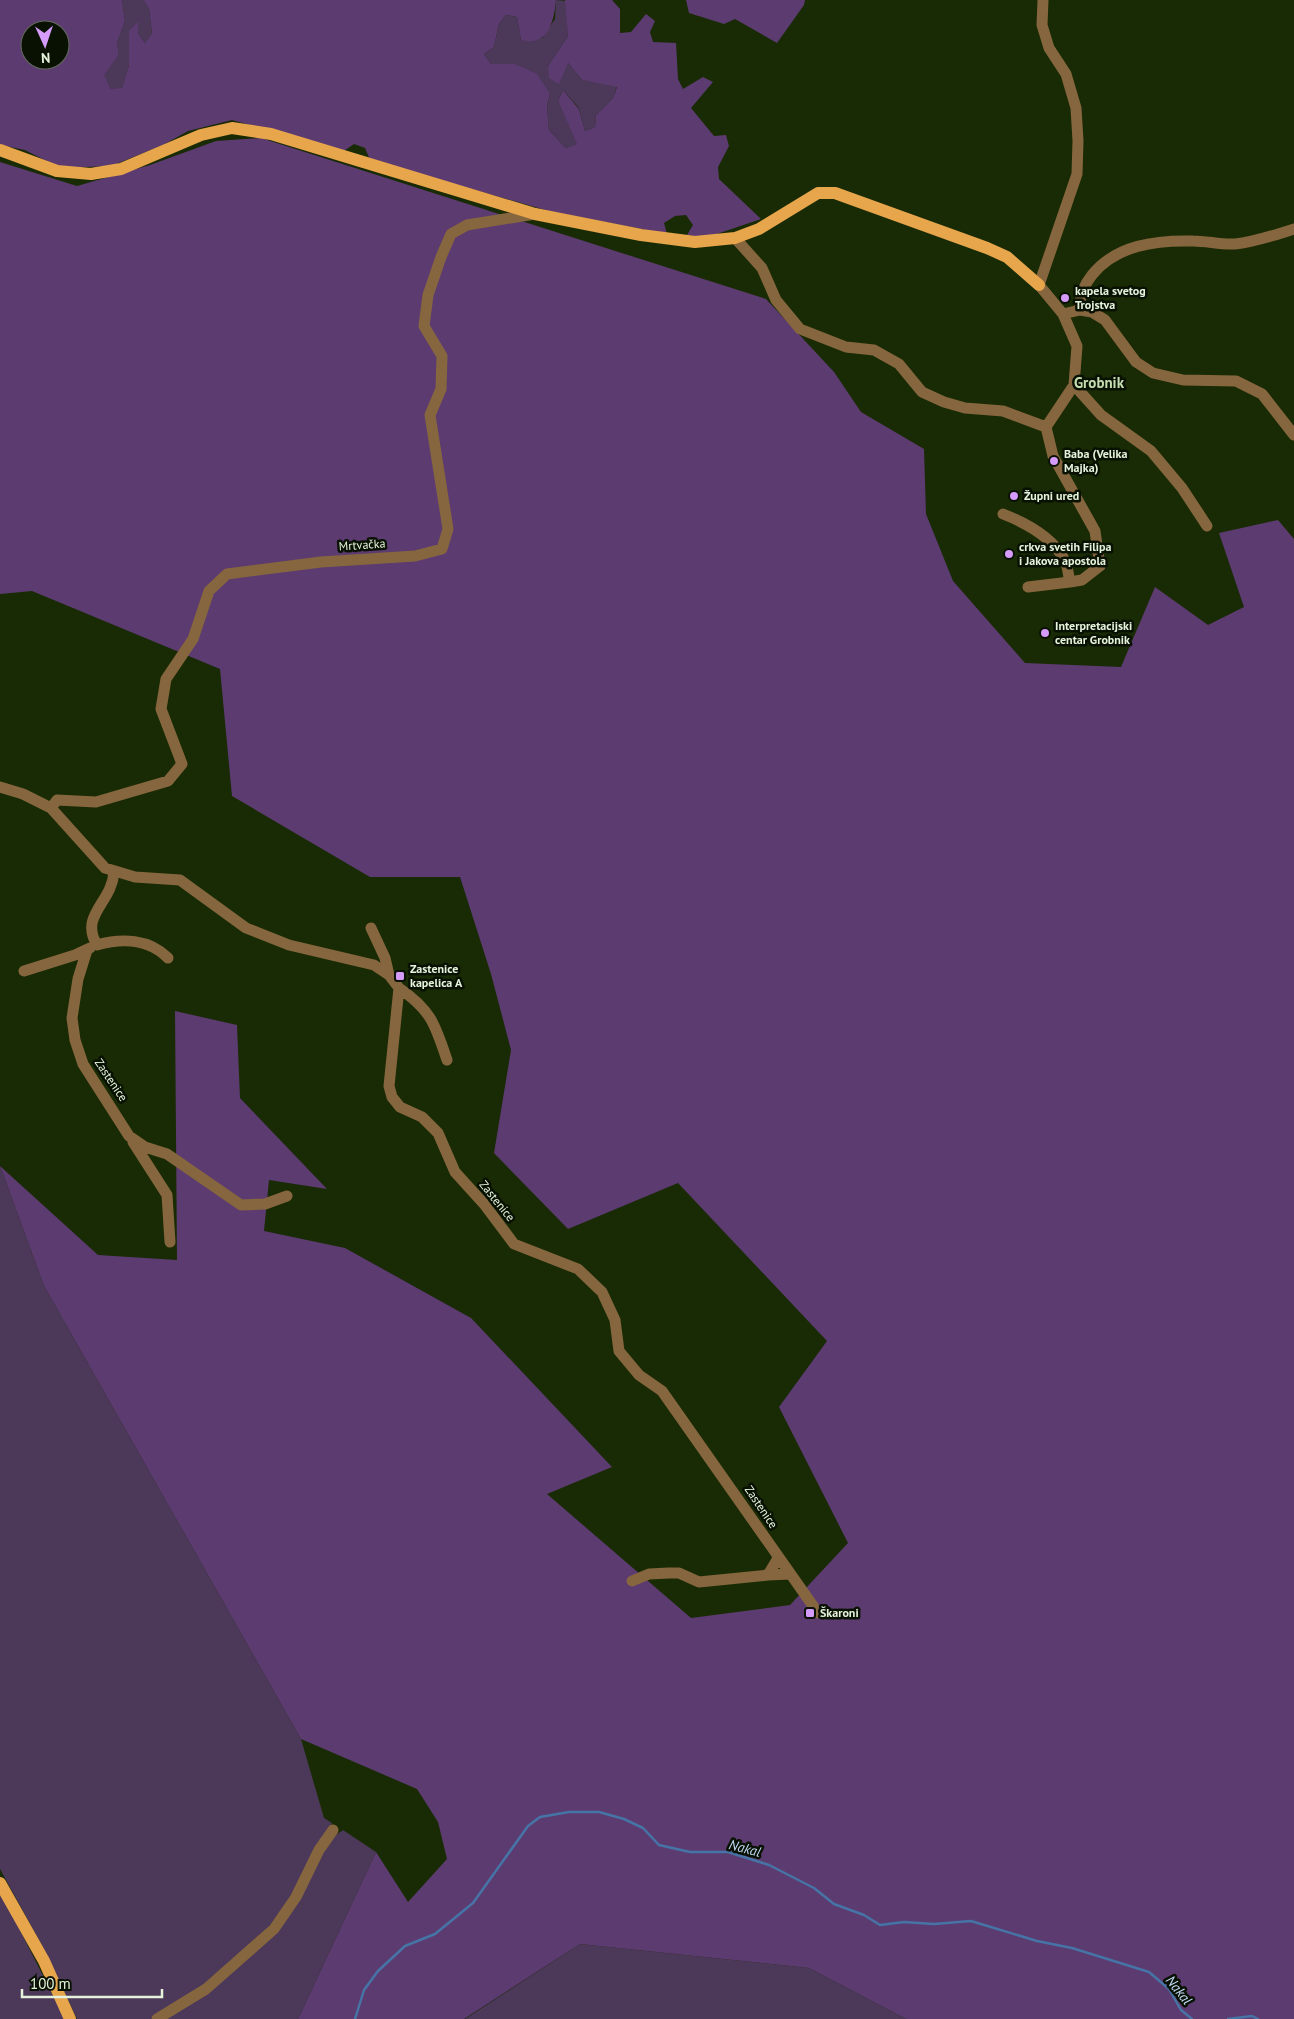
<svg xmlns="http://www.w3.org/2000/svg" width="1294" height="2019" font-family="'PT Sans',sans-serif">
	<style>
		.green { fill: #4c3859 }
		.forest { fill: #5c3b70; fill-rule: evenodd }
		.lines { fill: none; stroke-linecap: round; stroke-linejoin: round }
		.stream { stroke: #4674a6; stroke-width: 2.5 }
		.minor { stroke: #86663e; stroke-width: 11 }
		.major { stroke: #e7a54c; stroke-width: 12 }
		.poi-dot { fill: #d59bfa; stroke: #091103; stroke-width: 2 }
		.labels { text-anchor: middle; stroke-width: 5; stroke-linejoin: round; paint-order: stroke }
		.poi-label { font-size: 12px; font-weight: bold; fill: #e6f3dc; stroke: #091103; text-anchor: start }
		.street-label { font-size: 12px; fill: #e6f3dc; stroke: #091103 }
		.water-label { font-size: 14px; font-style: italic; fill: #c2ddfa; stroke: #091103 }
		.quarter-label { font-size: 15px; font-weight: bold; fill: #c5deb1; stroke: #091103 }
	</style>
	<rect width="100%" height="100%" fill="#192b04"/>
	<path class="green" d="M122,0H143L149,9L152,33L145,43L138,33V23L129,30V65L122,89H111L103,75L119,55L117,43L125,21Z
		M556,0L567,1L568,36L548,66L568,63L582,80L617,86L613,98L596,115L595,127L585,131L579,108L563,90L558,101L578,144L566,148L549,130L547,105L550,94L515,64H491L484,54L494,47L499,24L506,15L517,17L521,40L542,38L555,19Z
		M0,1166L44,1286L301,1739L324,1818L332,1823L299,1884L270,1926L206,1983L151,2019H77L47,1955L0,1869Z
		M343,1830L376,1852L298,2019H162L278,1927L333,1837Z
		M0,1891L65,2019H0Z
		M580,1944L809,1968L906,2019H465Z"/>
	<path class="forest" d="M0,0H122L125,21L117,43L119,55L104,75L111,89L122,88L129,65V30L138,22V33L145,43L152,33L149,9L143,0H556C554,22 548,47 521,40L517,17L506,15L499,24L494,47L484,54L491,64H515L537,74L550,94L547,105L549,130L566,148L577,144L558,101L563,90L579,109L585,131L595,127L596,115L613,98L617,87L582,80L568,63L559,84L549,78L548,66L568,36L565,0H612L620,9V33L631,32L646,14L655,21L650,32L653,42L676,43L678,79L683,89L703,77L713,82L691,108L714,136L726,135L729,146L718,167L719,179L761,219L705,238L687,235L693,225L686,215L675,216L664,223L667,234L549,211L370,160L365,148L354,144L344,151L232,120L188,131L163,145L111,166L60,168L25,150L0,145ZM30,30H60V60H30Z
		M686,0H805L804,5L777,43L735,19L724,24L689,13Z
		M261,138L766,299L834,372L861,412L924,449L926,514L953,581L1025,663L1121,667L1155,587L1208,625L1244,607L1219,533L1278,520L1294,539V2019H906L809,1968L580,1944L464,2019H298L376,1852L408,1902L447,1859L438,1822L417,1789L301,1739L44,1286L0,1166L98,1255L177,1260L175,1011L237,1025L240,1098L327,1189L269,1180L264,1231L345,1248L471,1318L612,1467L547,1494L691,1618L790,1605L848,1543L779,1407L827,1341L678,1183L568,1229L494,1153L511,1050L491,974L460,877H370L232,796L220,669L32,591L0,594V162L77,186L150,165L216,141Z"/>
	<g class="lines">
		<path class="stream" d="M355,2019L364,1990L378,1971L405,1946L435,1934L473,1903L528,1826L540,1817L569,1812H599L624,1819L643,1828L659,1845L690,1852H728L769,1865L814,1888L834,1904L864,1915L880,1925L904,1922L934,1924L971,1921L1037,1941L1072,1948L1149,1972L1169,1989L1181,2010L1192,2019
			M1228,2019L1252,2016L1258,2019"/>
		<path class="minor" d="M1043,0L1042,25L1049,48L1066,74L1076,108L1078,141L1077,174L1039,285L1063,314L1080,310L1092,312L1105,320L1136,362L1153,373L1183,380L1236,381L1262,394L1294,435
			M735,238L762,268L776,300L800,329L846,347L874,350L899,364L922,392L944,402L965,408L1003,411L1046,427
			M1080,310C1079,297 1084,285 1092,275C1116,245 1156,240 1193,241C1207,241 1221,245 1235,244C1255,242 1275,235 1294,229
			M1063,314L1077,346L1074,385L1101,415L1151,451L1182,488L1207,526
			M1003,514C1026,523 1052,537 1064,559C1068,565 1068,575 1070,582L1082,580L1100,566L1095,531L1053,456L1046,427L1074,385
			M1028,587L1070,582
			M0,787L23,794L51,808L105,868L135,877L180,880L246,928L289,945L374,965L389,975L399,988L389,1086L392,1097L400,1107L422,1117L438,1133L455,1172L484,1204L514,1244L578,1269L602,1292L615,1320L619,1351L639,1375L662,1391L818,1613
			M51,808L57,800L96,802L168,781L182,764L161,709L166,679L193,639L209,591L227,574L321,562L415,556L442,549L448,529L430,415L441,389L442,356L424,326L428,295L441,257L451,234L467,225L535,214
			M114,872C112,903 79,915 97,945C122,938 149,939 168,958
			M371,928L385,958L389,975
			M87,950L78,979L72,1018L75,1040L83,1064L129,1136L145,1147L167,1154L241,1205L265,1204L287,1196
			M24,971L75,955L90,948
			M399,988C431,1010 435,1024 447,1060
			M133,1142L167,1195L170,1242
			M778,1558L768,1575L790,1574
			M632,1581L649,1574L669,1573H679L699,1582L768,1575
			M157,2019L206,1989L274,1929L296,1897L319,1850L333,1830"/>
		<path class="major" d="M0,150L57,171L91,174L121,169L201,135L232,128L271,134L535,214L641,235L695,242L735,238L759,229L818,193H835L987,248L1007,257L1039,285
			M0,1883L44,1961L70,2019"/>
	</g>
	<g class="poi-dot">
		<circle cx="1065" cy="298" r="5"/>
		<circle cx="1054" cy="461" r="5"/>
		<circle cx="1014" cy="496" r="5"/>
		<circle cx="1009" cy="554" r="5"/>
		<circle cx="1045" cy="633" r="5"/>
		<rect x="395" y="971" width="10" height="10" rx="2.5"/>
		<rect x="805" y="1608" width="10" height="10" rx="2.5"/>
	</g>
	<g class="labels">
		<g class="poi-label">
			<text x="1075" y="295">kapela svetog<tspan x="1075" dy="14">Trojstva</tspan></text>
			<text x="1064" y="458">Baba (Velika<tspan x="1064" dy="14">Majka)</tspan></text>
			<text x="1024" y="500">Župni ured</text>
			<text x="1019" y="551">crkva svetih Filipa<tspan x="1019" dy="14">i Jakova apostola</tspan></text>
			<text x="1055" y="630">Interpretacijski<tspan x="1055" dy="14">centar Grobnik</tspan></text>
			<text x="410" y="973">Zastenice<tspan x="410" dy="14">kapelica A</tspan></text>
			<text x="820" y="1617">Škaroni</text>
		</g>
		<g class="street-label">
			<text transform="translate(362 545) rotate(-4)" y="4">Mrtvačka</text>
			<text transform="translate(111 1080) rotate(56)" y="4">Zastenice</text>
			<text transform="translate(497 1201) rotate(51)" y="4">Zastenice</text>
			<text transform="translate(761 1507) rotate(56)" y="4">Zastenice</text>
		</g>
		<g class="water-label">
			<text transform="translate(745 1848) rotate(15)" y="5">Nakal</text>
			<text transform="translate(1179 1990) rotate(51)" y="5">Nakal</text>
		</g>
		<g class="quarter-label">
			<text x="1099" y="388">Grobnik</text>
		</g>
	</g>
	<g transform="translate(45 45) rotate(177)"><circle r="24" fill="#091103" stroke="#616b5a"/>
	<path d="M0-4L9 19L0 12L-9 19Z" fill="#d59bfa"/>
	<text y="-8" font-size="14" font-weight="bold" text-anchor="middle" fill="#e6f3dc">N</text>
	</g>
	<path d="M22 1989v8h140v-8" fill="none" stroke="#e6f3dc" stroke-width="2.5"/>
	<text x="30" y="1989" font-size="15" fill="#e6f3dc" stroke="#091103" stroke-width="4" paint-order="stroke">100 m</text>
</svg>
